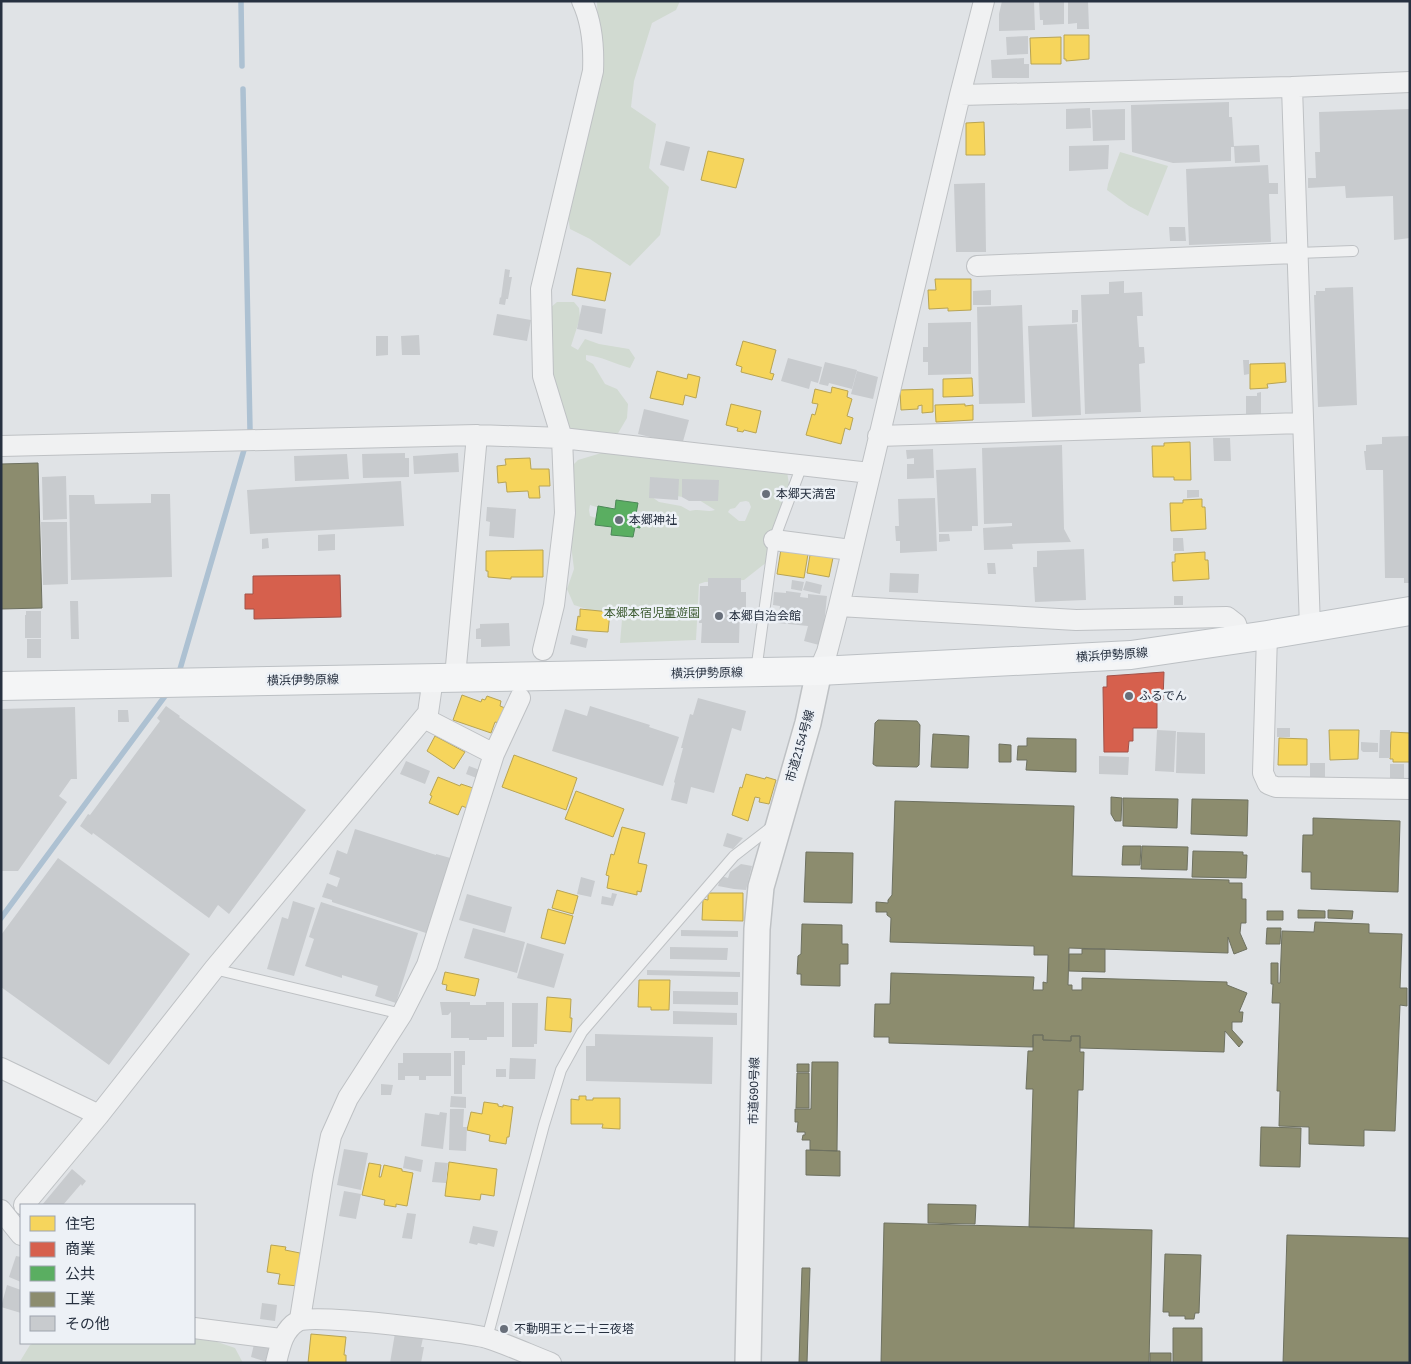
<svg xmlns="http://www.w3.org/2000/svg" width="1411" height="1364" font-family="Helvetica,'Noto Sans JP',sans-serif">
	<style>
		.green { fill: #d1dad1; fill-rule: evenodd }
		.homes { fill: #f6d55c; stroke: #b8a454 }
		.shops { fill: #d6604d; stroke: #a25249 }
		.public { fill: #5aae61; stroke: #4b8857 }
		.industry { fill: #8c8c6e; stroke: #6e7160 }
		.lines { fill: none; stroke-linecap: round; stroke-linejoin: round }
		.stream { stroke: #adc1d2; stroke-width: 5.5 }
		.building { fill: #c8cbce }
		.service-casing { stroke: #bec1c4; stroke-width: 12 }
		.minor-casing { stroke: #bec1c4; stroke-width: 22 }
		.tertiary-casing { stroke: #bec1c4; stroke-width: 28 }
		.primary-casing { stroke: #bcc0c4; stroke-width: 30 }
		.service { stroke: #f0f1f2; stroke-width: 10 }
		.minor { stroke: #f0f1f2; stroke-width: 20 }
		.tertiary { stroke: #f0f1f2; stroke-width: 25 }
		.primary { stroke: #f4f5f6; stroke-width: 28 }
		.poi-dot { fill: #686f7a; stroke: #edf1f6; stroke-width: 2 }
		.labels { text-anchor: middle; stroke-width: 5; stroke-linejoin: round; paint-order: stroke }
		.poi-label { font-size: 12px; fill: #273140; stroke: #edf1f6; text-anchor: start }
		.park-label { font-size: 12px; fill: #3e5c33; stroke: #edf1f6 }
		.street-label { font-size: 12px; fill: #273140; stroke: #edf1f6 }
	</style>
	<rect width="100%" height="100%" fill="#e0e3e6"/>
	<path class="green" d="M597,1H680L676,10L652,23L634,81L631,107L656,124L649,168L669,187L660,235L630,266L590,239L570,229L567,210L599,72Z
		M1120,152L1168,166L1148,216L1129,206L1107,190L1108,184Z
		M557,302H574L579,308L580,318L571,346L578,350L585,339L599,344L629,349L635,358L630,368C615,364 601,356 586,355V360L593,364L605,384L617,389L628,404L627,418L617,435L570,439L554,407L550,308Z
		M608,451L787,472L790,490L767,562L744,580L705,582L699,584L696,640L620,643L622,620L574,605L567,589L574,569L569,529L572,466L578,460ZM677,496L699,500L715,510C707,513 700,508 690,511L681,506L659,502L652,497ZM746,501L749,502L751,507L745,521H739L728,512L730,509L735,508L740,502ZM590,505L603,509L612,507L626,514L640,511L642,513C641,521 639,526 631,529L590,516L589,510Z
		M194,1334L235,1348L243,1363H19L30,1345L34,1343H194Z"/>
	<path class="homes" d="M1064,35H1089V59L1066,61V59H1064Z
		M1061,37V64H1031L1030,38Z
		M984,122L985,155H966V123Z
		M708,151L744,159L736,188L701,180Z
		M577,268L611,273L605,301L572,295Z
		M935,279H971V310L948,311V308L929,309L928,290H936Z
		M743,341L776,350L770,373L774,374L772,380L741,372L742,367L736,365Z
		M1285,363L1286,382L1267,384L1268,388L1250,389V364Z
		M657,371L687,379L688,374L700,377L696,398L685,395L683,405L650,398Z
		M972,378L973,396L943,397V379Z
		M832,387L848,391L847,397L852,399L847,416L853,418L850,430L845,428L841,444L806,435L812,414L815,415L818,404L812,403L815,389L831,393Z
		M933,389V412L922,413V405L918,406V409L901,410L900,390Z
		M731,404L761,411L756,433L744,430L743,432L737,431L738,428L726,425Z
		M965,404V406L973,405V420L936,422L935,405Z
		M1190,442L1191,480H1174V477H1153L1152,446H1164V443Z
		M530,458L531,469H549L550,486H539L540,498H529L528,491L507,492L506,482L498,483L497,466L506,465L505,459Z
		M1202,499V507H1205L1206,529L1171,531L1170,503H1183V500Z
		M781,549L808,554L804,578L777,574Z
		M811,549L834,553L829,577L807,573Z
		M543,550V577H511V579L488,577V571H486V551Z
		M1205,552V560H1208L1209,579L1173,581L1172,562H1175V554Z
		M580,609L610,612L608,632L576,630L578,616L580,617Z
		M462,695L481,702L482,699L485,700L487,696L501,701L500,706L505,708L499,723L495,722L491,733L453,720Z
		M1329,730H1359L1358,759L1330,760Z
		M1391,732L1410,733V762H1393V759H1390Z
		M435,736L465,752L454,769L427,751Z
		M1279,738L1307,739V765H1278Z
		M514,755L577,778L566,810L502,787Z
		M746,774L765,779L766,777L776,780L769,804L759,802L760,798L755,797L748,821L732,815L740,787L742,788Z
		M438,777L460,786L461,784L476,789L467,808L462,806L458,815L429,803L432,796L430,795Z
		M576,791L624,809L613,837L565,819Z
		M622,827L645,833L638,863L647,865L641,892L637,891V895L607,888L609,876L606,875L611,854L614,855Z
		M557,890L578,896L573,914L552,908Z
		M708,893H743V921L702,920L703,899L708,900Z
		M548,909L573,916L565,944L541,938Z
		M445,972L479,979L475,996L446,990L447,985L442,984Z
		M639,980H670L669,1010H651V1007H638Z
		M547,997L571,999L570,1018H572L571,1032L545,1030Z
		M579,1096H586V1100H593V1098H620V1129L602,1128L603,1124H571V1099L579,1100Z
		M484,1102L498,1104V1106L503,1107V1105L513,1107L509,1137H507L506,1144L489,1141L490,1135L467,1130L471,1112L482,1114Z
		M449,1162L497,1169L494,1196L481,1194L480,1200L445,1196Z
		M369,1163L381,1165L379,1177H381L384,1165L402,1169V1171L413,1173L407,1206L396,1204V1207L384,1205L385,1200L362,1195Z
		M271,1245L286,1247L285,1250L300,1253L298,1286L278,1284L280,1274L267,1272Z
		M311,1334L346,1337L344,1355H346V1363H308Z"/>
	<path class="shops" d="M340,575L341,617L254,619V609H245V594H253V576Z
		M1164,672L1163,700H1157V728H1133V741H1129L1128,752H1104L1103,687H1107V676Z"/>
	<path class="public" d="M616,500L638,503L636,514L642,515L640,528L635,527L633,537L611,535L612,527L595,525L598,506L615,509Z"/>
	<path class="industry" d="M38,463L42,608L1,609V464Z
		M878,720L917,721L920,725L919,765L917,767L876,766L873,764L875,723Z
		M933,734L969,736L968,768L931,767Z
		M1027,738L1076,739V772L1026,770L1027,760H1017L1018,746H1027Z
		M999,744L1011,745V762H999Z
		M1111,797L1122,798L1121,821H1115L1111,814Z
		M1123,798L1178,799L1177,828L1123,826Z
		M1192,799L1248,800L1247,836L1191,834Z
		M895,801L1074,806L1072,876L1229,880V883H1242V899H1246V923H1241L1240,933L1247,949L1234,954L1228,937V953L1069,948L1068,985H1072V990H1082V978L1227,982V985L1247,993L1239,1012H1243L1242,1022H1232V1030L1243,1042L1239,1047L1225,1031L1224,1052L1080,1048V1036H1071V1041L1043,1040V1035H1033V1047L889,1043V1037H874L875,1004H890L891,973L1034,977L1033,990H1043V982L1047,983L1048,955H1034V946L890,942L891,918L887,915V912H876V902L888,903V900L892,895Z
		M1313,818L1400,821L1398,892L1311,889V872H1302L1303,835H1313Z
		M1123,846H1141L1140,865H1122Z
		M1142,846L1188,847L1187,870L1141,869Z
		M1193,851L1243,852V855H1247L1246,878L1192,877Z
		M806,852L853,853L852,903L804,902Z
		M1298,910L1325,911V918H1298Z
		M1328,910L1353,911L1352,919L1328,918Z
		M1267,911H1283V920H1267Z
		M1315,922L1369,924V933L1402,934L1400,988H1407V1006L1400,1005L1395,1131L1364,1130V1146L1309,1144V1127L1279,1126L1280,1091H1277L1280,1003H1272L1273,984H1271V963H1278V983H1280L1282,931L1314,932Z
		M802,924L842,925V944H848V964H840V986L801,985V974H797L798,956L801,954Z
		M1267,928H1281L1280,944H1266Z
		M1082,949H1105V972L1069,971V954H1082Z
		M1033,1035H1043V1040L1071,1041V1036H1080V1052H1084L1083,1090H1078L1074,1228L1029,1227L1033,1089H1026L1028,1051H1033Z
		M812,1062H838L837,1151L810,1150V1140H802L803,1135H805V1132H797L798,1122H795V1109H811Z
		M797,1064H809V1072H797Z
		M797,1073H809V1108H796Z
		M1261,1127L1301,1128L1300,1167L1260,1166Z
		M806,1150L840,1151V1176L806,1175Z
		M928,1204L976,1205L975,1224L928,1223Z
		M884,1223L1152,1230L1149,1363H881Z
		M1287,1235L1410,1238V1363H1283Z
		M1165,1254L1201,1255L1199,1313H1195L1194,1319H1185V1316H1169V1312H1163Z
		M802,1268H810L807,1363H799Z
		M1173,1328H1202V1363H1173Z
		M1150,1353H1171V1363H1150Z"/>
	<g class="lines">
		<path class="stream" d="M241,1L242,66
			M243,89L250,429
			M178,676L244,450
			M1,918L168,692"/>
	</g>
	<path class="building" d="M1002,1H1034L1035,30L999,31V14Z
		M1039,1H1064V24L1043,25V20H1040Z
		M1068,1H1088L1089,29H1077V23L1068,24Z
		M1028,36V54L1007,55L1006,37Z
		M1024,58V64H1029V78H992L991,60Z
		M1229,102V117H1232L1234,147H1231V161L1173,163L1132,152L1131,105Z
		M1090,108L1091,128L1066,129V109Z
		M1125,109V140L1093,141L1092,110Z
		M1410,109V238L1394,240L1393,196L1346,198L1345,186L1308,188V178H1316L1315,152H1320L1319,112Z
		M666,141L690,147L684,171L660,165Z
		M1109,145L1108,169L1069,171V146Z
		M1259,145L1260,162L1235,163L1234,146Z
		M1268,165L1269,183H1278V194H1269L1271,242L1189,245L1186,169Z
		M985,183L986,252H956L954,184Z
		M1169,227H1185L1186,241H1170Z
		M505,269L510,270L509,277H512L508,299H506L505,305L499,304L500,297L501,298Z
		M1124,281V293L1142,292L1143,316H1137L1139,347H1144L1145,363L1139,364L1141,412L1085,414L1081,295L1109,294V282Z
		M1353,287L1357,405L1318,407L1314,295H1316V291H1325V288Z
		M991,290V305H973V291Z
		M582,305L606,309L602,334L577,329Z
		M1022,305L1025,403L979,404L977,307Z
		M1072,310H1078V322L1072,323Z
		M497,314L531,320L527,341L493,335Z
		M971,322V374L928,375V362H923V347H928V323Z
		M1077,324L1081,415L1032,417L1028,326Z
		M419,335L420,355H402L401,336Z
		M376,336H388V355L376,356Z
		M788,358L822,367L818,383L811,381L809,389L781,381Z
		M1243,360H1249V374L1244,375Z
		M825,362L857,370L852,389L829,383L828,386L819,384Z
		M857,371L878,377L873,399L851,394Z
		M1261,392V416H1246V396H1257V393Z
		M644,409L689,420L682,445L638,434Z
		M1410,436V583H1404V578H1385L1383,470H1366L1364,451H1366V445L1382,444V437Z
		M1213,438H1230L1231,461H1214Z
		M1062,445L1064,529L1071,542L1012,544L1013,549L984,550L983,528L1012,526V523L984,524L982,448Z
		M933,449L934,478L907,479V464H914V458L907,459L906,450Z
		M405,453V458H409V477L363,478L362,454Z
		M458,453L459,472L414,474L413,456Z
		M347,454L349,479L295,481L294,456Z
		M976,468L978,526H972V531L939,532L936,470Z
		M66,476L67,519L43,520L42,477Z
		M650,477L679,479L678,500L649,498Z
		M682,479L719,480L718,501H689L682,497Z
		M401,481L404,526L250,534L247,490Z
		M1187,490H1199V497L1187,498Z
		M151,494H170L172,577L71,580L69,495H94L95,504L151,503Z
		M935,498L937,551L900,553V541H896L895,526H899L898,499Z
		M487,507L516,509L514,538L489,536L490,522L486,521Z
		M41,522H67L68,584L43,585Z
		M335,534V550L318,551V535Z
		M939,534H949L950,541L939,542Z
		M268,538L269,548L262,549V539Z
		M1173,538H1183L1184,551H1173Z
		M1084,549L1086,600L1035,602L1033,567H1037V551Z
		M987,563H995L996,574H988Z
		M890,573L919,574L918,593L889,592Z
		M708,578H741V592H746V609H740L739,643H701L702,623H699L700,586H708Z
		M792,580L804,582L802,591L791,589Z
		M806,581L822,585L820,594L803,590Z
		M786,591L801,593L800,597L808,598V594L827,596L824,625L819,645L804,641L808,626L778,623L780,606L773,605L774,592L786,593Z
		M1174,596H1183V605H1174Z
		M70,601H78L79,639H71Z
		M26,611H41V638H25V615H26Z
		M509,623L510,646L481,647V639H476V629L480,628V624Z
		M572,635L588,639L586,648L570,644Z
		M27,639H41V658H27Z
		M698,698L746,711L741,731L732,728L714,793L691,787L687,804L671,800L675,783L674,782L683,748H681L690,714L693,715Z
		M166,706L180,716L179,717L306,810L229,914L218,905L209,918L93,833L92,835L80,826L88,814L90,815L160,721L157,718Z
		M590,706L650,725L649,727L679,737L663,786L552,751L565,709L587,716Z
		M75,707L77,779H71L59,796L67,802L18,871H1V709Z
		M118,710H128L129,722H118Z
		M1277,728H1290V737H1277Z
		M1157,730L1176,731L1174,772L1155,771Z
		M1380,730H1390V758H1379Z
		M1177,732L1205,733V774L1176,773Z
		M1361,742L1378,743V752H1363L1361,750Z
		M1099,756L1129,757L1128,775L1099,774Z
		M406,761L430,771L425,784L400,774Z
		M1310,763H1325V781L1310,780Z
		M1390,764H1404V781L1390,780Z
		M469,766L485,772L482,780L466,774Z
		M355,829L436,855V854L454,859L429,934L332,902V900L322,897L327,883L337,887L340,878L329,874L337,850L347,854Z
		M727,833L743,838L733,849L723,846Z
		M58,858L190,954L109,1065L1,987V935Z
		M741,864L752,866L746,890L734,889L718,886L721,876L728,878L730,872Z
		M581,877L595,881L591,897L577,894Z
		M612,893L617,894L613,906L601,904L602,896L611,898Z
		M467,894L512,907L505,933L459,920Z
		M293,901L315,908L294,976L267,969L282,917L288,919Z
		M321,902L418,933L396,1003L375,996L378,986L342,975V978L305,966L314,939L309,937Z
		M473,928L525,942L517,973L464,958Z
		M681,930L738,931V937L681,936Z
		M527,943L564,954L554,988L517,978Z
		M670,947L728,948L727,960L670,959Z
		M647,970L740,972V977L647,975Z
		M673,991L738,992V1005L673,1004Z
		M440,1002H470V1005H486V1002H504V1037H487V1040H469V1038H451V1012L448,1015H442Z
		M512,1003H538L537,1044H534V1047H512Z
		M673,1011L737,1013V1025L673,1024Z
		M595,1034L713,1037L712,1084L586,1081V1046H595Z
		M454,1051H465V1065H462V1094H454Z
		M403,1053H451V1076H426V1080H419V1076H405V1080H398V1063H403Z
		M510,1058L536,1059L535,1079H509Z
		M496,1069H506V1077H496Z
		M381,1084L393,1085L391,1095H381Z
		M451,1096L466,1097V1108L450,1107Z
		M450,1109H464L463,1127H467L466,1151L449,1150Z
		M440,1112L447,1113L443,1149L421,1146L425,1113L439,1115Z
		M344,1149L368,1153L361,1190L337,1185Z
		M405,1156L423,1160L421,1172L403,1168Z
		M435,1162L448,1163L446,1183L432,1182Z
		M72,1169L86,1181L82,1186L81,1184L63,1205H42Z
		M344,1191L361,1194L356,1219L339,1216Z
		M407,1213L416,1214L412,1239L402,1238Z
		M473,1226L498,1231L494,1247L478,1243L477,1245L469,1243Z
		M16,1256L21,1257V1282L9,1277Z
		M7,1285L21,1290V1313L1,1307Z
		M262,1303L277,1305L275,1321L260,1319Z
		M395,1333L423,1338L421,1347H424L421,1363H390Z
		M255,1340L272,1345L267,1362L251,1357Z"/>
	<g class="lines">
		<defs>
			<path id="service" d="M1297,253L1353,251
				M756,671L774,540L802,465
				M214,969L402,1014
				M487,1338L544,1125L561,1070L582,1032L734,856L774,825"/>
			<path id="minor" d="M1292,87L1310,628
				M960,95L1292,87L1410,82
				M977,266L1297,253
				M878,436L1302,423
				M1,446L477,435L562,438L870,473
				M774,540L851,550
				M839,606L1076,620L1227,617L1236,624L1241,639
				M1267,635L1263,773L1268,784L1276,787L1410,789
				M543,650L554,605L565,513L562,438L543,376L541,289L593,71C594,48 592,22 582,1
				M819,671L827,652L839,606L960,95L984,1
				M455,677L477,435
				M424,718L494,754
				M1,1068L99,1115
				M24,1205L99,1115L214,969L428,713L433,678
				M1,1210L21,1235
				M300,1319L323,1176L331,1136L348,1098L402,1014L427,965L494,754L520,698
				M194,1328L281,1339
				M276,1363C280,1346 283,1330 298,1321C311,1313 465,1332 487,1338C509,1345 530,1355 551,1363"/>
			<path id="tertiary" d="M748,1363L757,929L761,887L808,723L819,671"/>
			<path id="primary" d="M1,686L819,671L1131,655L1267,635L1410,611"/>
		</defs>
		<use href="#service" class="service-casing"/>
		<use href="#minor" class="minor-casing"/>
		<use href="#tertiary" class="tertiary-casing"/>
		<use href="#primary" class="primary-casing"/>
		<use href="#service" class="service"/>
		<use href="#minor" class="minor"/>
		<use href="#tertiary" class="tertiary"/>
		<use href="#primary" class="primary"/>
	</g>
	<g class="poi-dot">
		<circle cx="766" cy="494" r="5"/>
		<circle cx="619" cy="520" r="5"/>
		<circle cx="719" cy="616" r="5"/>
		<circle cx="1129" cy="696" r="5"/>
		<circle cx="504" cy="1329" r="5"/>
	</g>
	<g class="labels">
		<g class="poi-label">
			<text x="776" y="498">本郷天満宮</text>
			<text x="629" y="524">本郷神社</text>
			<text x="729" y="620">本郷自治会館</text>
			<text x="1139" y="700">ふるでん</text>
			<text x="514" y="1333">不動明王と二十三夜塔</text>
		</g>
		<g class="park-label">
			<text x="652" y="617">本郷本宿児童遊園</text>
		</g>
		<g class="street-label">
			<text transform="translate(1112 655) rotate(-4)" y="4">横浜伊勢原線</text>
			<text transform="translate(707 673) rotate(-1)" y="4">横浜伊勢原線</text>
			<text transform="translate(303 680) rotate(-1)" y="4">横浜伊勢原線</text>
			<text transform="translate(800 746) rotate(-74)" y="4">市道2154号線</text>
			<text transform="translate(754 1091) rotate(-89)" y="4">市道690号線</text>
		</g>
	</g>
	<rect width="1411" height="1364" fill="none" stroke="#273140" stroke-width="5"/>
	<rect x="20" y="1204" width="175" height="140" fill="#edf1f6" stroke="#9ea4ad"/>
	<rect x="30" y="1216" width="25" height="15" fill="#f6d55c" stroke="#9ea4ad"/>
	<text x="65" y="1229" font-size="15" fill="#273140">住宅</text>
	<rect x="30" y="1242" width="25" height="15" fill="#d6604d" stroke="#9ea4ad"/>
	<text x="65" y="1254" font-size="15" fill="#273140">商業</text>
	<rect x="30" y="1266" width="25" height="15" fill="#5aae61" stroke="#9ea4ad"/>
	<text x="65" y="1279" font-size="15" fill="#273140">公共</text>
	<rect x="30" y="1292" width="25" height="15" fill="#8c8c6e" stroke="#9ea4ad"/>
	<text x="65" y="1304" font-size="15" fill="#273140">工業</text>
	<rect x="30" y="1316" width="25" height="15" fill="#c8cbce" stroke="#9ea4ad"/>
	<text x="65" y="1329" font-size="15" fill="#273140">その他</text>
</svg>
